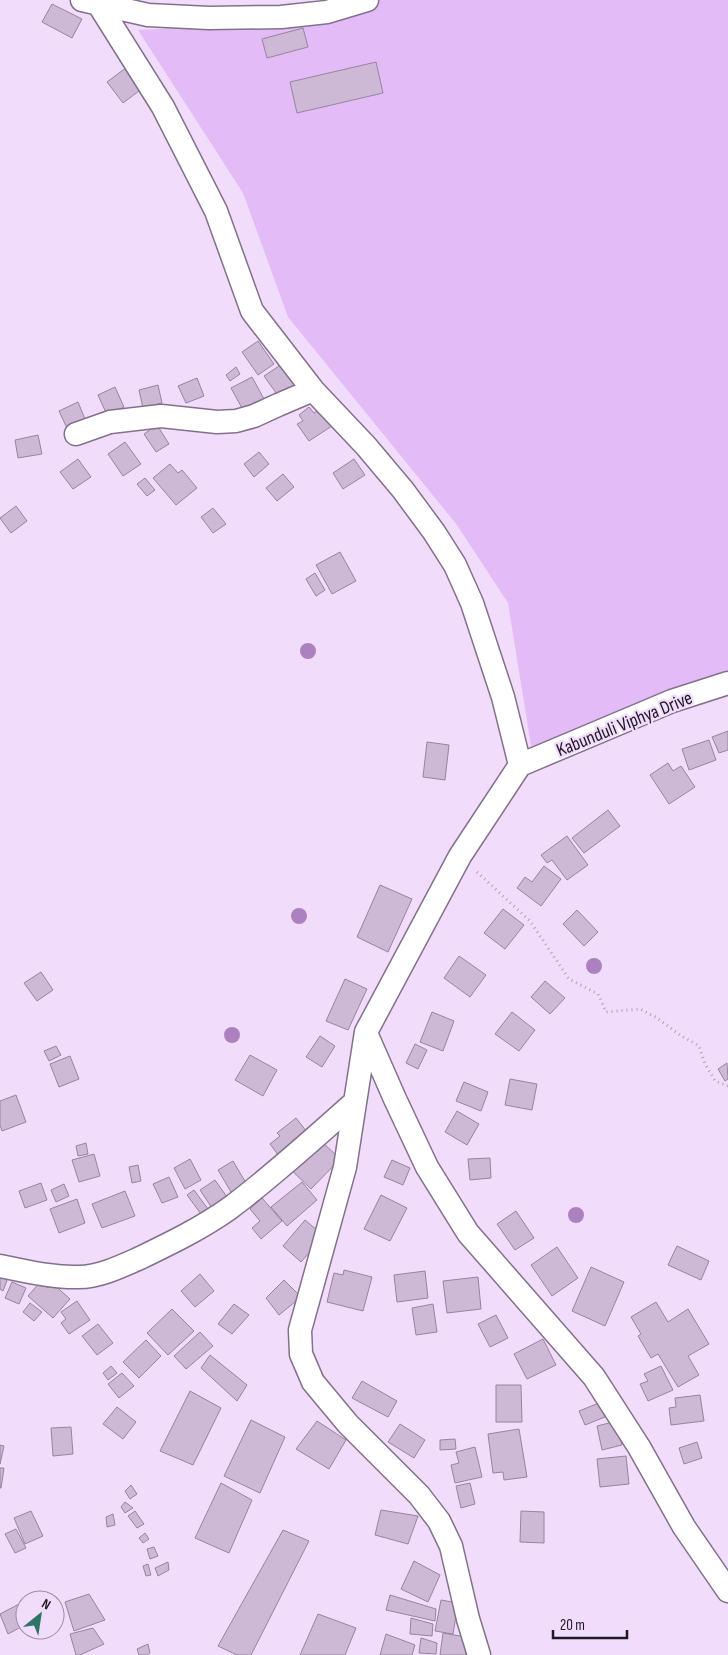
<svg xmlns="http://www.w3.org/2000/svg" width="728" height="1655" font-family="'Sofia Sans Condensed',sans-serif">
	<style>
		.green { fill: #e3bbf6 }
		.building { fill: #cdb9d6; stroke: #96849f }
		.lines { fill: none; stroke-linecap: round; stroke-linejoin: round }
		.minor-casing { stroke: #83718b; stroke-width: 25 }
		.path { stroke: #b0a0b8; stroke-width: 3; stroke-dasharray: 1 4; stroke-linecap: butt }
		.minor { stroke: #fff; stroke-width: 22 }
		.tree { fill: #ac81bf }
		.labels { text-anchor: middle; stroke-width: 4.5; stroke-linejoin: round; paint-order: stroke }
		.street-label { font-size: 19px; fill: #201924; stroke: #f1ddfb }
	</style>
	<rect width="100%" height="100%" fill="#f1ddfb"/>
	<path class="green" d="M377,0H728V688L532,752L508,603L457,525L288,317L243,193L138,30L334,20Z"/>
	<path class="building" d="M52,4L82,19L72,38L42,22Z
		M303,28L308,47L267,58L262,39Z
		M376,62L383,93L297,113L290,82Z
		M127,67L143,88L123,103L107,82Z
		M258,341L274,364L258,375L242,352Z
		M282,364L297,385L279,397L264,376Z
		M236,367L240,374L230,381L226,375Z
		M252,377L264,399L243,410L231,388Z
		M197,378L204,396L186,403L178,386Z
		M158,385L162,403L143,408L139,390Z
		M115,387L124,407L107,415L98,395Z
		M78,402L85,419L67,428L59,411Z
		M309,407L314,413L320,409L332,426L309,441L297,424L303,421L299,415Z
		M157,425L169,444L156,452L144,434Z
		M38,435L42,454L18,458L15,440Z
		M125,442L141,464L123,476L108,454Z
		M259,452L269,464L254,477L244,464Z
		M78,459L91,477L73,489L60,472Z
		M354,459L365,475L343,489L333,473Z
		M170,464L178,473L182,470L197,488L176,505L153,478Z
		M283,474L294,487L277,501L266,488Z
		M145,478L155,490L147,496L137,484Z
		M16,506L27,521L11,533L0,518Z
		M213,508L226,524L213,533L201,517Z
		M340,552L356,581L332,594L316,565Z
		M315,573L325,590L316,596L306,579Z
		M728,731V750L719,753L712,737Z
		M709,740L716,760L689,770L682,749Z
		M427,742L449,745L445,780L423,777Z
		M668,763L673,771L681,766L695,787L669,804L650,775Z
		M608,810L620,826L584,853L572,838Z
		M567,836L588,865L567,880L552,860L547,863L541,855Z
		M544,866L561,879L541,906L517,888L525,877L532,882Z
		M380,885L412,899L388,952L357,937Z
		M503,909L524,925L505,949L484,933Z
		M577,910L598,932L584,946L563,924Z
		M459,956L486,975L470,997L444,978Z
		M41,972L53,990L37,1001L24,983Z
		M345,979L367,989L348,1030L326,1021Z
		M545,981L565,998L550,1014L531,997Z
		M432,1012L454,1021L443,1051L420,1042Z
		M512,1012L535,1030L519,1051L495,1034Z
		M320,1036L335,1046L322,1067L306,1057Z
		M415,1044L427,1050L418,1069L406,1063Z
		M56,1046L61,1055L49,1061L44,1051Z
		M250,1055L277,1070L263,1096L235,1080Z
		M70,1056L79,1079L59,1087L50,1064Z
		M727,1063L728,1079L725,1081L718,1069Z
		M510,1079L537,1084L532,1110L505,1105Z
		M464,1082L488,1092L481,1111L456,1101Z
		M16,1095L26,1122L2,1131L0,1125V1101Z
		M457,1111L479,1124L467,1145L445,1132Z
		M296,1118L311,1137L282,1160L270,1144L280,1136L277,1133Z
		M317,1137L340,1159L311,1189L288,1167Z
		M86,1143L88,1154L78,1156L76,1146Z
		M94,1154L100,1176L79,1182L72,1160Z
		M490,1158L491,1178L470,1180L468,1159Z
		M190,1159L201,1180L185,1189L174,1168Z
		M392,1160L410,1168L403,1185L384,1177Z
		M233,1161L246,1183L231,1192L218,1170Z
		M138,1165L141,1181L132,1183L129,1167Z
		M169,1177L178,1197L162,1203L153,1184Z
		M215,1180L227,1197L212,1208L200,1190Z
		M302,1182L317,1200L287,1226L271,1207Z
		M41,1183L47,1200L25,1208L19,1191Z
		M64,1184L69,1196L56,1202L51,1190Z
		M194,1190L208,1209L201,1214L187,1195Z
		M125,1191L135,1216L102,1228L92,1204Z
		M381,1195L407,1208L390,1241L364,1229Z
		M262,1198L282,1221L261,1239L252,1228L260,1221L250,1209Z
		M77,1199L85,1223L59,1233L50,1209Z
		M516,1211L534,1238L515,1250L497,1224Z
		M305,1220L324,1236L301,1262L283,1246Z
		M677,1246L709,1261L701,1280L668,1265Z
		M557,1247L578,1278L552,1296L531,1265Z
		M591,1267L624,1282L605,1326L572,1311Z
		M344,1270L372,1277L363,1311L327,1302L334,1273L343,1275Z
		M0,1271L9,1275L3,1291L0,1289Z
		M425,1271L428,1298L397,1302L394,1275Z
		M200,1274L214,1291L195,1307L181,1291Z
		M478,1277L481,1309L447,1313L443,1281Z
		M284,1280L301,1297L279,1315L266,1298Z
		M41,1281L48,1288L52,1283L70,1299L53,1318L28,1296Z
		M12,1282L26,1288L19,1304L5,1298Z
		M77,1301L90,1320L69,1334L61,1323L66,1319L61,1312Z
		M656,1302L668,1322L688,1309L709,1344L688,1356L699,1375L678,1387L658,1354L651,1358L638,1336L641,1334L631,1317Z
		M30,1303L42,1312L34,1321L23,1312Z
		M234,1304L249,1315L232,1334L218,1324Z
		M433,1304L437,1332L416,1335L412,1308Z
		M172,1309L194,1331L168,1355L147,1333Z
		M496,1315L508,1338L490,1347L478,1324Z
		M98,1324L113,1343L97,1355L82,1336Z
		M200,1332L213,1346L186,1369L174,1356Z
		M543,1339L556,1365L527,1379L514,1354Z
		M146,1340L161,1356L139,1378L123,1362Z
		M210,1355L247,1385L237,1401L201,1368Z
		M111,1366L117,1373L108,1380L103,1373Z
		M661,1366L673,1390L648,1401L640,1384L648,1381L644,1374Z
		M122,1373L134,1386L119,1398L108,1384Z
		M362,1381L397,1401L388,1417L352,1398Z
		M496,1385H521L522,1422H496Z
		M190,1391L221,1408L193,1465L160,1451Z
		M700,1395L704,1421L671,1425L669,1408L676,1407L675,1398Z
		M599,1403L605,1417L585,1425L579,1411Z
		M117,1407L136,1422L123,1439L103,1424Z
		M251,1420L285,1437L260,1493L224,1476Z
		M317,1421L346,1440L329,1469L296,1449Z
		M617,1421L622,1445L602,1450L597,1426Z
		M400,1424L425,1440L414,1458L388,1442Z
		M71,1427L73,1454L53,1456L51,1428Z
		M519,1429L527,1477L504,1480L503,1472L493,1473L488,1434Z
		M455,1439L456,1449L440,1450V1440Z
		M697,1442L702,1458L684,1464L679,1448Z
		M0,1445L4,1446L0,1464Z
		M475,1447L482,1477L455,1483L451,1465L459,1463L456,1452Z
		M626,1456L629,1484L600,1487L597,1459Z
		M0,1468H4L1,1488H0Z
		M221,1483L252,1500L229,1553L195,1538Z
		M470,1483L475,1504L461,1508L456,1486Z
		M131,1485L137,1494L130,1499L125,1491Z
		M125,1502L133,1508L125,1513L121,1507Z
		M381,1510L418,1516L408,1544L375,1535Z
		M31,1511L43,1536L25,1544L14,1518Z
		M135,1511L144,1524L137,1528L128,1516Z
		M521,1511L544,1512V1543L520,1542Z
		M113,1514L115,1525L107,1527L106,1517Z
		M16,1529L26,1548L15,1553L5,1534Z
		M283,1530L309,1541L251,1655H237L218,1646Z
		M145,1533L149,1539L143,1543L139,1538Z
		M154,1547L158,1556L150,1559L147,1549Z
		M414,1561L440,1575L428,1602L401,1589Z
		M168,1562L169,1570L158,1576L155,1568Z
		M148,1564L151,1575L146,1576L143,1566Z
		M89,1594L105,1620L74,1631L65,1602Z
		M390,1595L436,1609L435,1621L386,1610Z
		M441,1600L458,1603L453,1634L435,1631Z
		M23,1602L25,1606V1625L8,1634L0,1614Z
		M318,1614L356,1628L345,1655H300Z
		M411,1618L433,1624L432,1636L410,1634Z
		M93,1628L104,1644L80,1655H76L70,1634Z
		M443,1633L466,1637V1655H440Z
		M386,1634L415,1645L412,1655H380Z
		M421,1638L437,1643L436,1654L419,1653Z
		M148,1644L150,1653L147,1655H139L137,1649Z"/>
	<g class="lines">
		<defs>
			<path id="minor" d="M82,0L148,15L209,18L281,17L327,12L367,0
				M99,5L163,107L216,211L252,311L313,390L366,446L403,490L434,532L455,565L472,603L503,697L520,765L460,856L366,1032L345,1167L300,1330L301,1354L313,1382L348,1424L419,1495L439,1521L451,1546L468,1619L479,1655
				M76,434L110,422L161,416L217,422L236,421L254,416L278,405L313,390
				M520,765L672,701L728,683
				M366,1033L395,1099L427,1167L468,1233L594,1377L639,1447L684,1527L728,1591
				M0,1266C26,1271 53,1278 79,1277C99,1277 122,1266 140,1258C171,1243 202,1228 230,1208C274,1175 314,1138 355,1102"/>
		</defs>
		<use href="#minor" class="minor-casing"/>
		<path class="path" d="M477,872L530,921L569,979L598,994L606,1012L640,1009L657,1018L680,1035L699,1046L705,1064L715,1081L728,1086"/>
		<use href="#minor" class="minor"/>
	</g>
	<g class="tree">
		<circle cx="308" cy="651" r="8"/>
		<circle cx="299" cy="916" r="8"/>
		<circle cx="594" cy="966" r="8"/>
		<circle cx="232" cy="1035" r="8"/>
		<circle cx="576" cy="1215" r="8"/>
	</g>
	<g class="labels">
		<g class="street-label">
			<text transform="translate(624 723) rotate(-22)" y="7">Kabunduli Viphya Drive</text>
		</g>
	</g>
	<g transform="translate(40 1615) rotate(30)"><circle r="24" fill="#f1ddfb" stroke="#9d8fa5"/>
	<path d="M0-4L9 19L0 12L-9 19Z" fill="#2f7468"/>
	<text y="-8" font-size="14" font-weight="bold" text-anchor="middle" fill="#201924">N</text>
	</g>
	<path d="M553 1630v8h74v-8" fill="none" stroke="#201924" stroke-width="2.5"/>
	<text x="560" y="1630" font-size="15" fill="#201924" stroke="#f1ddfb" stroke-width="4" paint-order="stroke">20 m</text>
</svg>
